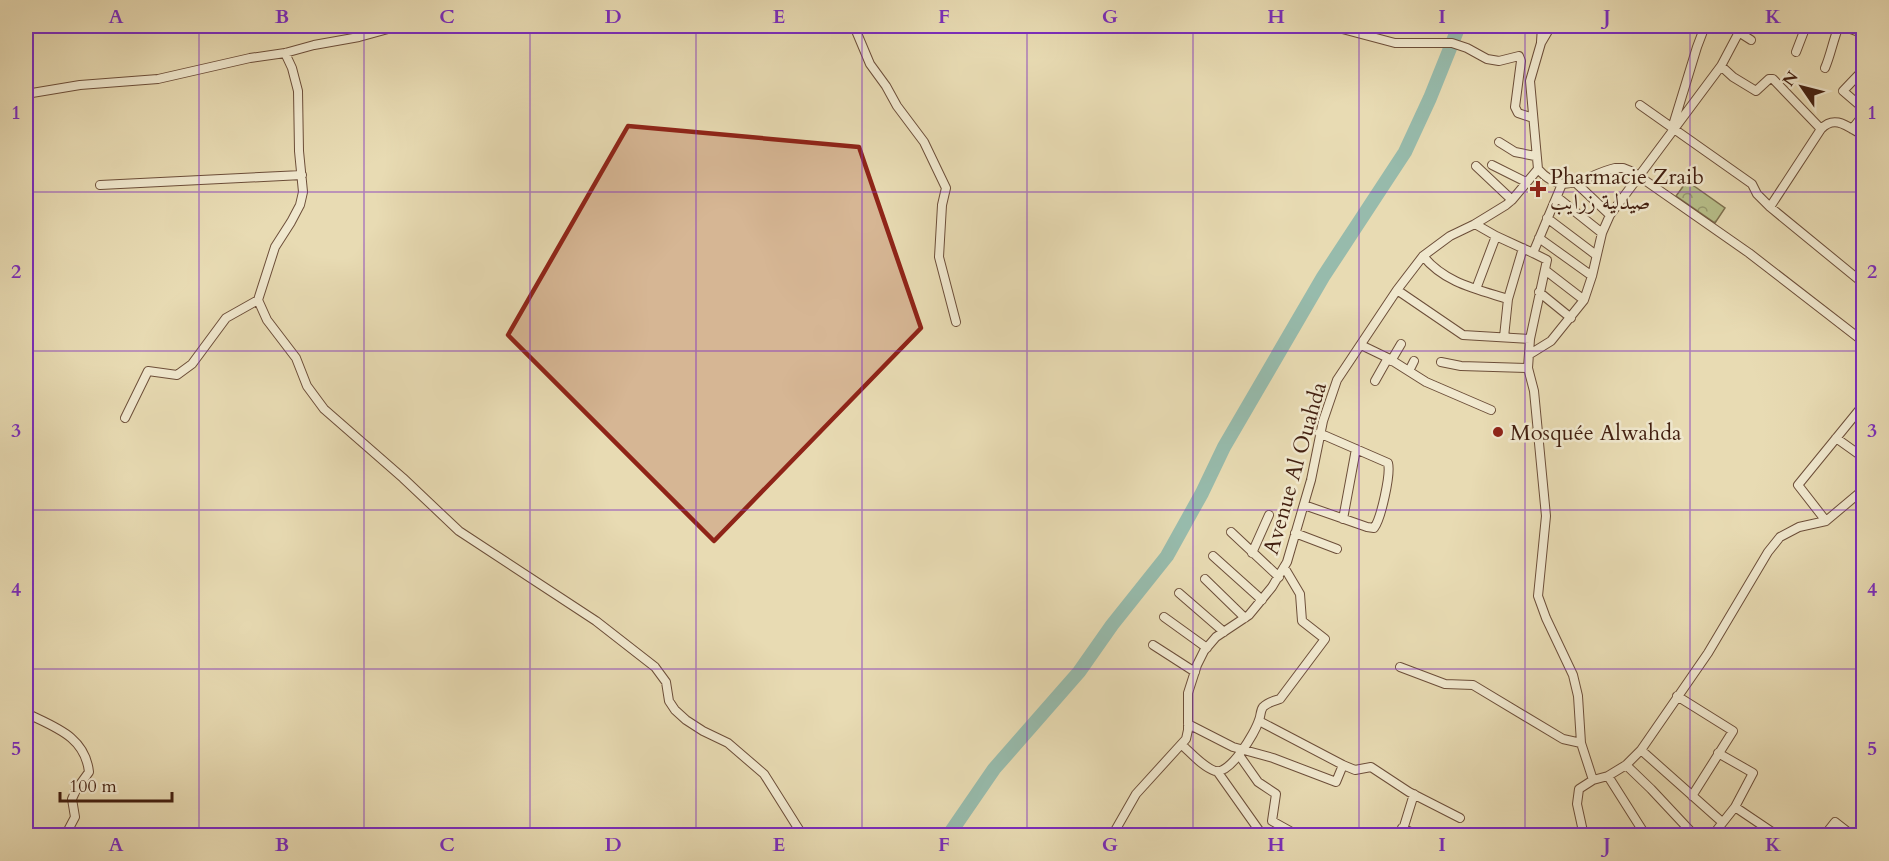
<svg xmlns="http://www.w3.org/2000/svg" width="1889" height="861" font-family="Cardo,Amiri,serif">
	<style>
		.park { fill: url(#park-crowns); stroke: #7d704e; stroke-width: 1.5 }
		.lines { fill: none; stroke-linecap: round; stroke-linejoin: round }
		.river { stroke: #97bbac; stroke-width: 14 }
		.minor-casing { stroke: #6c4e39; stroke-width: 10 }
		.minor { stroke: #f0e8ce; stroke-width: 8 }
		.marked { fill: #8f2418; fill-opacity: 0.2; stroke: #8f2418; stroke-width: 4.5; stroke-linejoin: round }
		.grid { fill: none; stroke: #7b2cbf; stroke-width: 1.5; stroke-opacity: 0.55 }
		.poi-dot { fill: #8f2418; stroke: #f0e8ce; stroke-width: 2 }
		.labels { text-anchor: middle; stroke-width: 5; stroke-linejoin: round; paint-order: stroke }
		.poi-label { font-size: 22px; fill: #421f10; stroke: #f0e8ce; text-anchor: start }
		.street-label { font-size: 22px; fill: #421f10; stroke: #f0e8ce }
		.neatline { fill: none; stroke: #7b2cbf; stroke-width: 2 }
		.grid-label { font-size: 20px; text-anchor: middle; font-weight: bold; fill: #7b2cbf }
	</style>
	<defs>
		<pattern id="park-crowns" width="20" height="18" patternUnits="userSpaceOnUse" patternTransform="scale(1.5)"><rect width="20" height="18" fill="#b8c08b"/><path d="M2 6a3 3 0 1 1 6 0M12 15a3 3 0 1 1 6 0" fill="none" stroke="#979b70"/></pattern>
	</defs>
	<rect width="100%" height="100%" fill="#e8dbb3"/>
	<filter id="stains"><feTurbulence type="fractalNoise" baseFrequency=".00333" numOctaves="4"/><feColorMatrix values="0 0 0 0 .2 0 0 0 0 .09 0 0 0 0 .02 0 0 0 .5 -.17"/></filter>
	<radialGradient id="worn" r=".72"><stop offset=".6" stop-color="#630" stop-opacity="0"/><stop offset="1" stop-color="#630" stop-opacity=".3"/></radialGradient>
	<path class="park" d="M1687,181L1725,208L1715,223L1676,196Z"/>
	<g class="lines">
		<path class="river" d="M948,836L994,769L1079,672L1112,625L1167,556L1202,493L1224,447L1323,277L1405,152L1430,98L1459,26"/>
		<defs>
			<path id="minor" d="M854,26L870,64L886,86L897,106L924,142L946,188L942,205L939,257L956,322
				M1331,26L1395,43H1452L1467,48L1487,59L1499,61L1519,56L1521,61L1515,107L1518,113L1533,118
				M1729,26L1751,40
				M1843,26L1864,34
				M1541,42L1542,26
				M1796,52L1806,26
				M285,53L292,68L298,91L299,151L303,192L300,205L291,222L275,247L258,300L267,320L296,358L307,386L324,409L403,478L459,531L596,621L655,667L666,682L669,701L675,710L686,720L703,731L728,743L764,774L803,836
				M1721,66L1733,77L1756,91L1769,79H1773L1821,129
				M1825,68C1831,54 1833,40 1839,26
				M1864,69L1843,91L1864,109
				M26,94L80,85L158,79L250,58L285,53L314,45L359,37L399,26
				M1640,105L1752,184L1757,194L1770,207L1864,284
				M1852,129L1864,114
				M1675,130L1674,122L1697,47L1705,26
				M1499,142L1515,152L1535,156
				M1492,165L1526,182
				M1476,166L1512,200
				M1538,169C1564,199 1585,175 1615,168H1623L1633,172L1749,253L1864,342
				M1538,169L1530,81L1541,43L1551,26
				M1576,183L1610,215
				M100,185L302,175
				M1558,198L1602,233
				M1770,207L1821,129C1835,114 1848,127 1864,136
				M1547,218L1596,255
				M1475,224L1496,236L1476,289
				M1496,236L1533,253L1562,184
				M1539,238L1592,276
				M1533,253L1547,260L1530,339L1528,368L1534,391L1546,516L1538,596L1546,618L1573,675L1578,696L1581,743L1593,780
				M1423,256C1445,283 1476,289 1508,299
				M1545,270L1584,300
				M1397,290L1463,335L1530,339
				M1539,292L1571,318
				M1504,337L1508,299L1523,248
				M1361,345L1388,358L1426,382L1491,410
				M1530,354L1551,341L1584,300L1592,276L1602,233L1610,215L1721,66L1739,32
				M1391,361L1401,344
				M1441,362L1461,366L1528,368
				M1409,371L1414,361
				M1375,381L1388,358
				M125,418L148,371L177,375L192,364L226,318L258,300
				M1836,438L1864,458
				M1304,505L1367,527L1374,528C1381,519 1391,474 1388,463L1319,433
				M1343,519L1356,449
				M1826,521L1798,485L1864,404
				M1231,532L1279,577
				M1295,533L1337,549
				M1252,553L1269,515
				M1213,556L1262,600
				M1205,579L1245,618
				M1179,593L1224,632
				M1164,617L1207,648
				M1153,645L1195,672
				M1400,667L1445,684L1473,685L1563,739L1581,743
				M1677,696L1733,731L1692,796
				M26,713C54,727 85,736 89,772L76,790L72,799L75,817L65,836
				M1259,721L1343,765L1355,770L1371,767L1409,792L1460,818
				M1188,724L1233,747L1273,758L1336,782L1343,765
				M1182,745C1191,753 1203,767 1215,771C1230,775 1255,733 1259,720C1261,716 1260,711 1263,707C1268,702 1273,701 1280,699L1325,639L1302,621L1300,594L1284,567
				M1641,750L1722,822
				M1718,753L1753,773L1735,807
				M1239,755L1258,782L1276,794L1272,821L1299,836
				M1626,765L1651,789L1695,836
				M1217,771L1263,836
				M1608,776L1646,836
				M1861,806L1864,808
				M1402,828L1419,836
				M1112,836L1136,794L1186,739L1188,730V693L1197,665L1204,651L1216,637L1249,615L1272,587L1287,562L1311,480L1323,421L1337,380L1397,290L1423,256L1450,236L1475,224L1506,205L1512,200L1538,169
				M1401,836L1414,794
				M1584,836L1577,804L1579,789L1593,780L1608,776L1626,765L1641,750L1708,653L1768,552L1780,537L1799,527L1826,521L1864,489
				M1722,836L1716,831L1735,807L1778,836
				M1824,836L1835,822L1853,836"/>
		</defs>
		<use href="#minor" class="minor-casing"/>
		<use href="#minor" class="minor"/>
	</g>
	<path class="marked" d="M628,126L859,147L921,328L714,541L508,335Z"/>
	<path class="grid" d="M199,26V836M364,26V836M530,26V836M696,26V836M862,26V836M1027,26V836M1193,26V836M1359,26V836M1525,26V836M1690,26V836M26,192H1864M26,351H1864M26,510H1864M26,669H1864"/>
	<g class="poi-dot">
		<path d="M1535 180h6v6h6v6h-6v6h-6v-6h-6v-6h6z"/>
		<circle cx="1498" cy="432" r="6"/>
	</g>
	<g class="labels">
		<g class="poi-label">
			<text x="1550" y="184">Pharmacie Zraib<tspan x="1550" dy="25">صيدلية زرايب</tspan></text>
			<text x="1510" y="440">Mosquée Alwahda</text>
		</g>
		<g class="street-label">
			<text transform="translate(1294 468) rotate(-74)" y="8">Avenue Al Ouahda</text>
		</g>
	</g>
	<rect width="1889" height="861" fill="none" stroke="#e8dbb3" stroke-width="66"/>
	<g transform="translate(1802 87) rotate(305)" stroke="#f0e8ce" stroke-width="4.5" paint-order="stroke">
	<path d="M0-4.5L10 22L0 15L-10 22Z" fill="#421f10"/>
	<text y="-9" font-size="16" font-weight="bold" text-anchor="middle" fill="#421f10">N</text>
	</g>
	<path d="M60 792v9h112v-9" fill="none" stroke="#421f10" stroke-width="3"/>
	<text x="69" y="792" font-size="18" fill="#421f10" stroke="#f0e8ce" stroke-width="4.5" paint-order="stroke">100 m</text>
	<rect x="33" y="33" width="1823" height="795" class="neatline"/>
	<g class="grid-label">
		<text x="116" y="23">A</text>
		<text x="282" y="23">B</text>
		<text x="447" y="23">C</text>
		<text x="613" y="23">D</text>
		<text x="779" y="23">E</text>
		<text x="944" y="23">F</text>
		<text x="1110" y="23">G</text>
		<text x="1276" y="23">H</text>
		<text x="1442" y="23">I</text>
		<text x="1607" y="23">J</text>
		<text x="1773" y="23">K</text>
		<text x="16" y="119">1</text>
		<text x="1872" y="119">1</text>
		<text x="16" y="278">2</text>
		<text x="1872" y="278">2</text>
		<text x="16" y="437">3</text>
		<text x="1872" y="437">3</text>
		<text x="16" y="596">4</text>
		<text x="1872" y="596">4</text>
		<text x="16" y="755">5</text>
		<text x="1872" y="755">5</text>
		<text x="116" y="851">A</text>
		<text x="282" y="851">B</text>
		<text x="447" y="851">C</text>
		<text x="613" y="851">D</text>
		<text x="779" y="851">E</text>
		<text x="944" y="851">F</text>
		<text x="1110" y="851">G</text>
		<text x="1276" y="851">H</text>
		<text x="1442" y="851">I</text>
		<text x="1607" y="851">J</text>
		<text x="1773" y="851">K</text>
	</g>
	<rect width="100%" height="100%" filter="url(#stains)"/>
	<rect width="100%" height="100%" fill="url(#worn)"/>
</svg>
